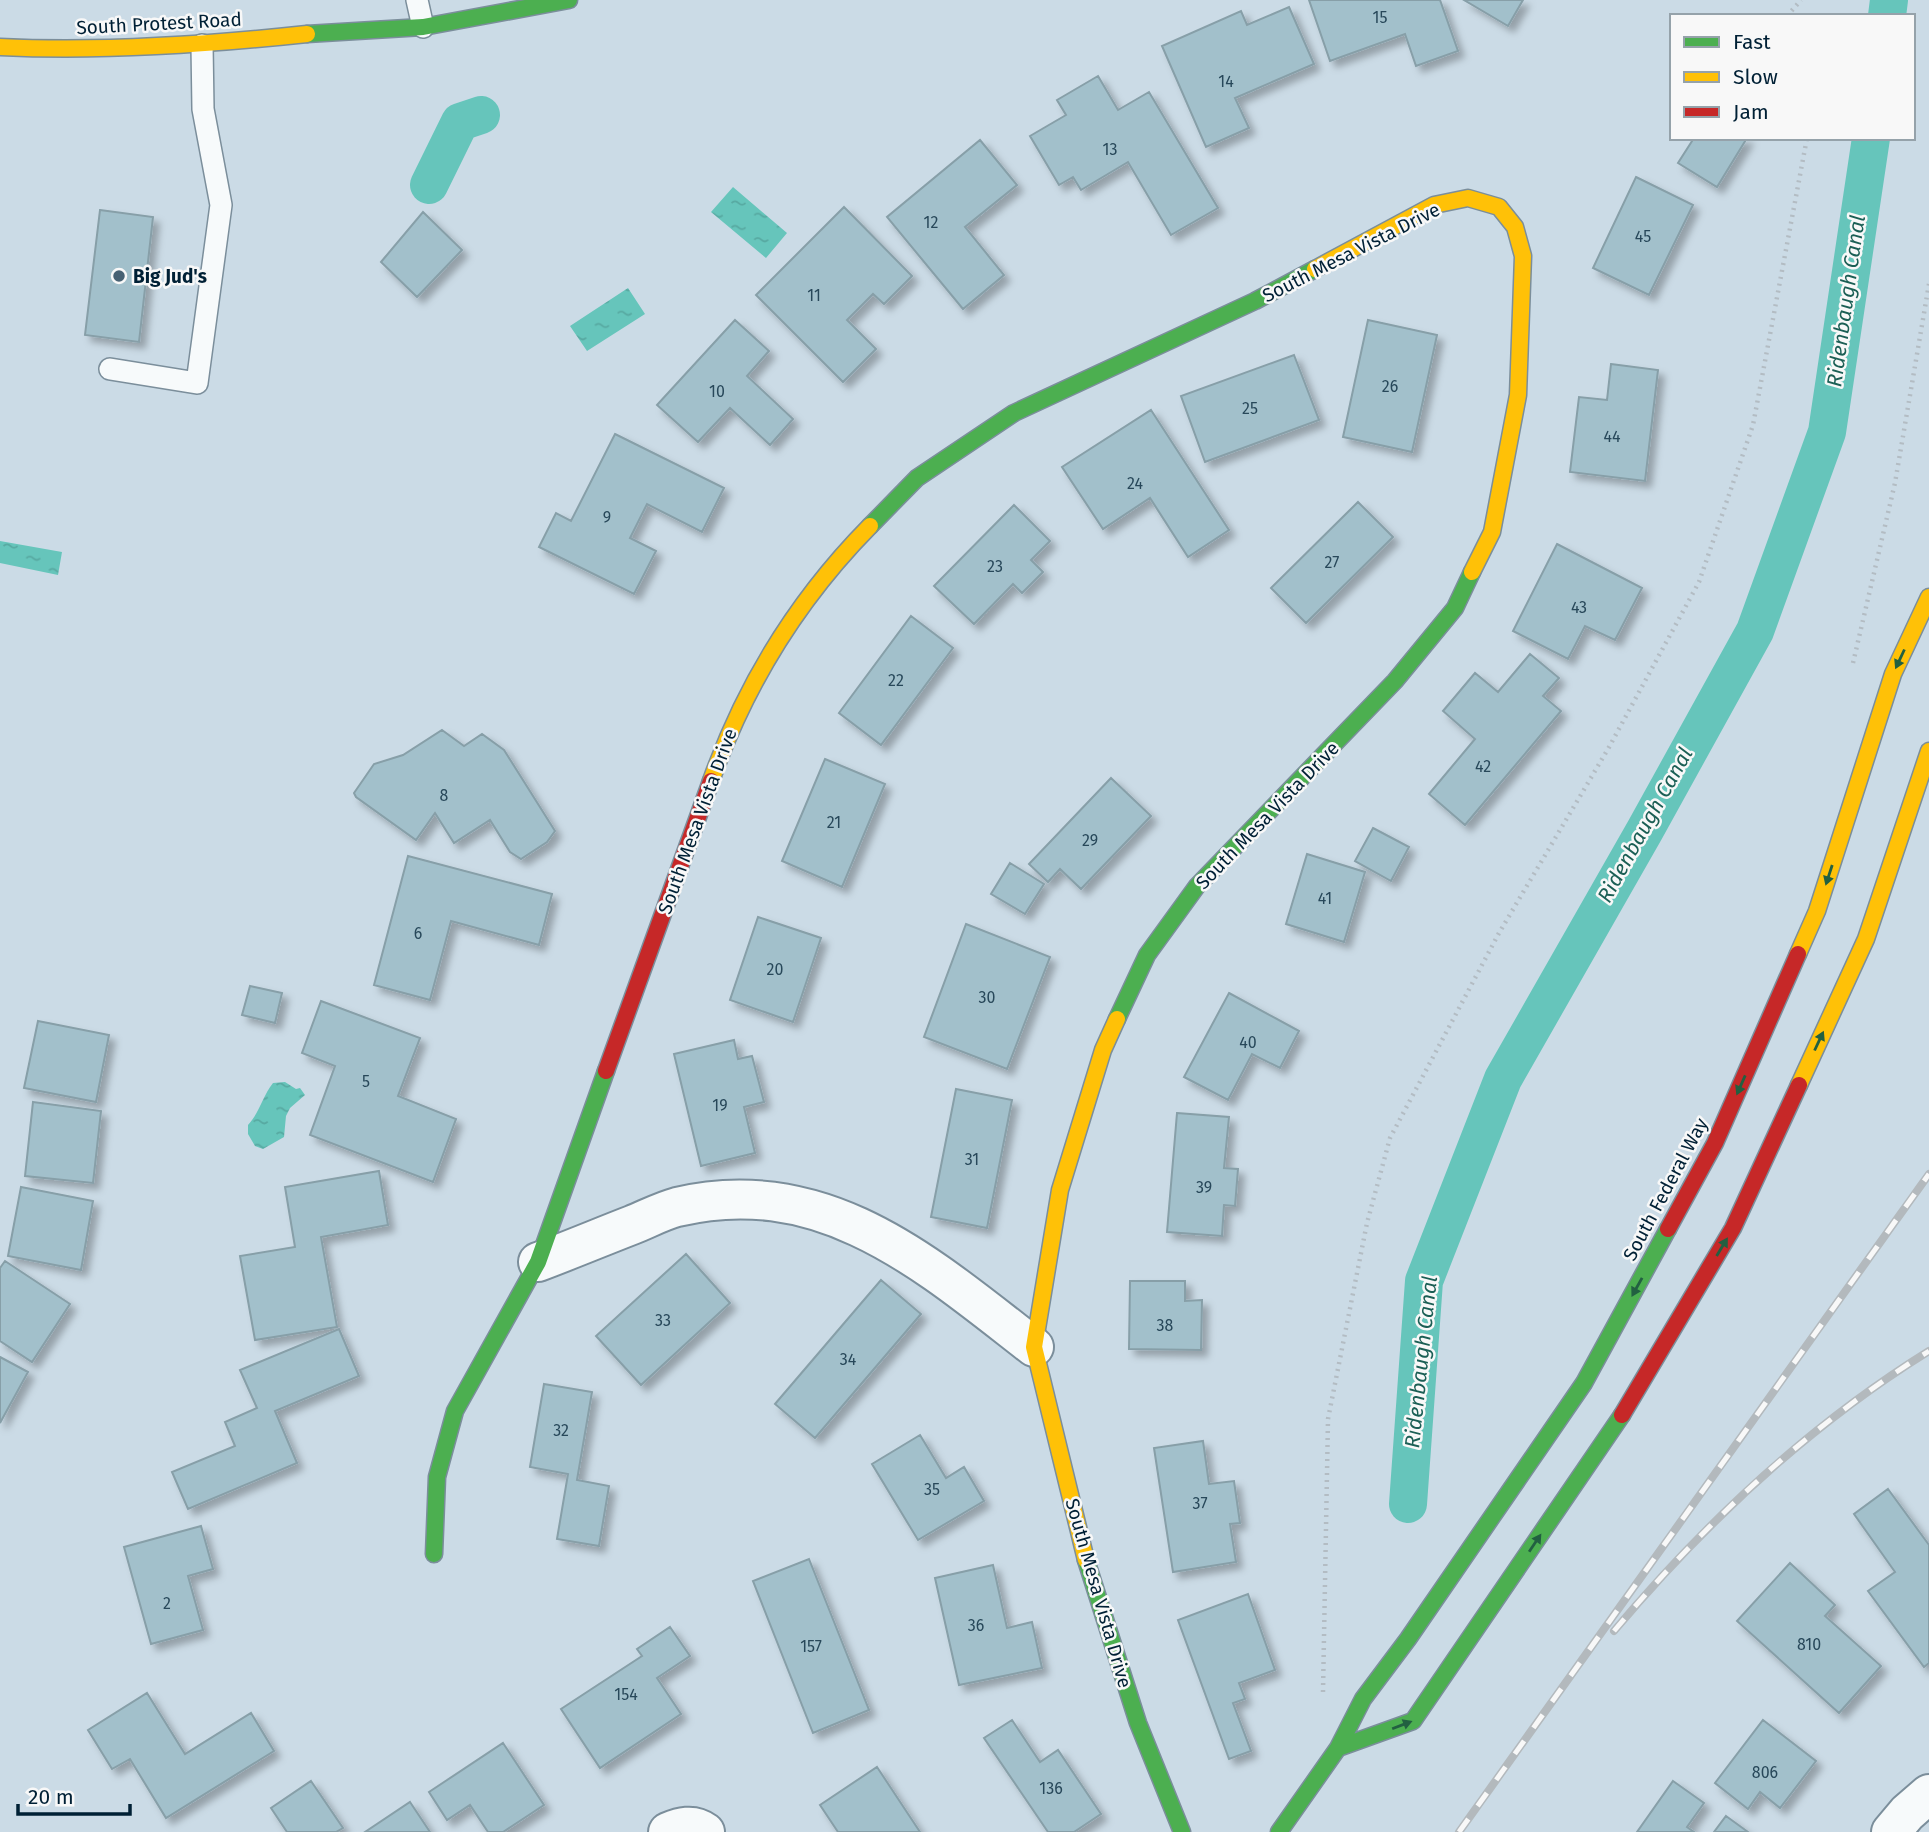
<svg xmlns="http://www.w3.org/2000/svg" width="1929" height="1832" font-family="'Fira Sans',sans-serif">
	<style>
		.water { fill: url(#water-ripples) }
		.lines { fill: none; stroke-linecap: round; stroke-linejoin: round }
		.canal { stroke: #66c5bb; stroke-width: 38 }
		.building { fill: #a2c0cb; stroke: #879fa8; stroke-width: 2; filter: url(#shadow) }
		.lane-casing { stroke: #7b8e9b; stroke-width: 24 }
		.street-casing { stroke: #7b8e9b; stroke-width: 42 }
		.fast-casing { stroke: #7b8e9b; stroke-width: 19 }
		.slow-casing { stroke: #7b8e9b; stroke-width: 19 }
		.jam-casing { stroke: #7b8e9b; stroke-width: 19 }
		.path { stroke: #b3bcc3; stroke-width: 4.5; stroke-dasharray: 2 5; stroke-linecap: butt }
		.lane { stroke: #f7fafb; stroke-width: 21 }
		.street { stroke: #f7fafb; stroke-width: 38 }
		.fast { stroke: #4caf50; stroke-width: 16 }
		.slow { stroke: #ffc107; stroke-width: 16 }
		.jam { stroke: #c62828; stroke-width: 16 }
		.rail-casing { stroke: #b3b9bd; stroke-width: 8 }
		.rail { stroke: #f8f8f8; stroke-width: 5; stroke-dasharray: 16; stroke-linecap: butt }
		.oneway { fill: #226041 }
		.poi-dot { fill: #476173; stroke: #f8f8f8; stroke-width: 2.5 }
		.labels { text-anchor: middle; stroke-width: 5; stroke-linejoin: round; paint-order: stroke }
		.number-label { font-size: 16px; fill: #28485a }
		.street-label { font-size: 19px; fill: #002035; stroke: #f8f8f8 }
		.poi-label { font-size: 19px; font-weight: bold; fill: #002035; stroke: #f8f8f8; text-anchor: start }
		.water-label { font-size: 21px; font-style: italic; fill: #1b5f55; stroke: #f8f8f8 }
	</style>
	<defs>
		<pattern id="water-ripples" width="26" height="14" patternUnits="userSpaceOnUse" patternTransform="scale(1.75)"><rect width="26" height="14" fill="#66c5bb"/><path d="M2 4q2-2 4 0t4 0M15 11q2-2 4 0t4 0" fill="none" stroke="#57a9a1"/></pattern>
		<filter id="shadow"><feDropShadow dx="6" dy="6" stdDeviation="3.5" flood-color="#0004"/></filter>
	</defs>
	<rect width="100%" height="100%" fill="#cbdbe6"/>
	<path class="water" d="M733,187L787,233L766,258L711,212Z
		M628,288L645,314L587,351L570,326Z
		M0,541L62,552L58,575L0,563Z
		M285,1082L296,1089L300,1088L305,1095L290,1108L286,1116L284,1137L263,1149L255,1146L248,1134V1125C260,1112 262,1097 273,1083Z"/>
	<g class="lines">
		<path class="canal" d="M1887,16L1889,0
			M429,185L460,122L481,115
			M1408,1504L1424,1281L1503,1079L1645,830L1755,631L1827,432L1871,138"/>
	</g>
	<path class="building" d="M1309,0H1440L1458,51L1416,66L1405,34L1330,61Z
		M1464,0H1523L1508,26Z
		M1289,7L1314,64L1235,98L1249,128L1206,147L1162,46L1241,11L1247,25Z
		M1098,76L1118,110L1149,92L1218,208L1171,235L1128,162L1081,190L1073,177L1059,185L1030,136L1066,115L1057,100Z
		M1694,138H1747L1717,187L1678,163Z
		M980,140L1017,185L965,227L1004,275L963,309L887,217Z
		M1636,177L1693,205L1649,295L1593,268Z
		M844,207L912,276L884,304L873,294L847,320L876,349L843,382L756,295Z
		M100,210L153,217L139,342L85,335Z
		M423,212L462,250L417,297L381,262Z
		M735,320L769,351L747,376L793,419L770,445L730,408L698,442L657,405Z
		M1368,320L1437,335L1412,452L1343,437Z
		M1294,355L1319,420L1205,462L1181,396Z
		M1611,364L1658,370L1645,481L1570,472L1579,397L1607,400Z
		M1151,410L1229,530L1188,557L1150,498L1103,529L1062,467Z
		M615,434L724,488L702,532L647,504L630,538L656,551L634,594L539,547L556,513L571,521Z
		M1358,502L1393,537L1306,623L1271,588Z
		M1014,505L1050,541L1031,560L1043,572L1022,593L1013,584L974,624L934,586Z
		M1557,544L1642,588L1615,640L1585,626L1568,659L1513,631Z
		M911,616L953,648L881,745L839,713Z
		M1530,654L1559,678L1543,696L1561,711L1465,825L1429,794L1475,739L1443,711L1475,673L1498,692Z
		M442,730L464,746L482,734L504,750L555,831L547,842L521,859L510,852L490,820L454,843L435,813L416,840L356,797L354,793L374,764L403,755Z
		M825,759L885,784L842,887L782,861Z
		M1111,778L1151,816L1081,889L1060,869L1048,882L1029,864Z
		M1373,828L1409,847L1391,881L1355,861Z
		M1307,854L1365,872L1344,942L1286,924Z
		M408,856L552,894L539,945L451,921L430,1000L374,985Z
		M1010,863L1044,884L1025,914L991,894Z
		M758,917L821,938L793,1022L730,1000Z
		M966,924L1050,957L1007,1069L924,1037Z
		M250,986L282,993L275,1023L242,1015Z
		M1229,993L1299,1031L1280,1068L1252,1054L1228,1100L1184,1077Z
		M321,1001L420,1038L398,1096L456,1119L433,1182L310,1135L335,1066L302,1053Z
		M38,1021L109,1035L96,1102L24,1088Z
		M734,1040L738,1059L752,1056L764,1102L744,1107L755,1153L701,1166L674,1054Z
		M956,1089L1012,1100L987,1228L931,1217Z
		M33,1102L101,1111L93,1183L25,1176Z
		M1177,1113L1229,1117L1224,1168L1238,1169L1235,1206L1224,1205L1222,1236L1167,1232Z
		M379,1171L388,1225L321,1237L337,1327L255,1340L240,1256L295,1247L285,1187Z
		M21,1187L93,1201L81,1270L8,1256Z
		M686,1254L730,1303L641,1385L596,1336Z
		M5,1261L70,1304L32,1362L0,1341V1268Z
		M881,1280L921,1314L815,1438L775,1404Z
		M1130,1281H1185V1301L1202,1300L1201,1350L1129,1349Z
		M339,1329L359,1376L275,1411L297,1463L188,1509L172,1472L235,1446L225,1422L257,1408L240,1370Z
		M0,1357L28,1372L0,1423Z
		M544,1384L592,1392L577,1480L609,1486L599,1546L557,1539L568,1474L530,1467Z
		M920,1435L946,1478L964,1467L984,1501L918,1540L872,1464Z
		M1203,1441L1209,1484L1234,1481L1240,1523L1230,1524L1236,1562L1173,1572L1154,1448Z
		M1888,1489L1929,1545V1663L1924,1667L1868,1591L1895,1572L1854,1514Z
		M201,1526L213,1569L188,1576L203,1630L151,1644L124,1547Z
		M809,1559L869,1710L813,1733L753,1581Z
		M1790,1563L1835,1605L1825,1616L1881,1666L1839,1713L1737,1621Z
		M993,1565L1007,1628L1032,1622L1042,1668L959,1685L935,1578Z
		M1248,1594L1275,1670L1239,1683L1245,1699L1233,1703L1251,1751L1229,1759L1178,1620Z
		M670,1627L690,1656L657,1678L681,1714L600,1768L561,1709L642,1656L637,1649Z
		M147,1693L185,1754L251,1713L274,1751L166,1818L130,1759L112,1769L88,1730Z
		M1012,1720L1040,1762L1058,1750L1101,1814L1074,1832H1048L984,1738Z
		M1763,1720L1816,1761L1780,1808L1760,1792L1748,1809L1715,1783Z
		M503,1743L544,1805L503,1832H488L470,1805L447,1820L429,1792Z
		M877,1767L920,1832H838L820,1805Z
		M311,1781L343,1828L336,1832H287L271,1808Z
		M1673,1781L1704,1803L1687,1827L1694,1832H1637Z
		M410,1802L430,1832H365Z
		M1726,1816L1748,1832H1714Z"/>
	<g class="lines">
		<defs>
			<path id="lane" d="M417,0L423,27
				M110,369L197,383L221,205L203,109L202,45"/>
			<path id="street" d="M538,1262C570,1250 601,1237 632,1225C647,1219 662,1211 677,1207C824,1172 927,1264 1034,1347
				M668,1832C680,1827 693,1823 705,1832
				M1891,1832L1907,1813L1929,1794"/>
			<path id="fast" d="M307,34L423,27L569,0
				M870,526L917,478L1014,413L1255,301L1315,269
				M1117,1019L1147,955L1197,886L1395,681L1455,608L1472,572
				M434,1554L437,1477L455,1411L538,1262L606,1071
				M1086,1560L1138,1723L1182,1832
				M1338,1748L1413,1721L1622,1415
				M1279,1832L1338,1748L1363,1699L1408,1639L1584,1383L1668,1229"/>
			<path id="slow" d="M0,47C103,52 205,45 307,34
				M1315,269L1434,205L1468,198L1499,207L1515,227L1523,256L1518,395L1492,532L1472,572
				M711,781C745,685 799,598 870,526
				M1798,954L1817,911L1893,674L1929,597
				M1799,1085L1866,939L1929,751
				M1086,1560L1034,1347L1060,1190L1103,1050L1117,1019"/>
			<path id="jam" d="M606,1071L711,781
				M1668,1229L1715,1143L1798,954
				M1622,1415L1733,1228L1799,1085"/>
		</defs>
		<use href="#lane" class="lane-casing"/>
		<use href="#street" class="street-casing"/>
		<use href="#fast" class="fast-casing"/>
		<use href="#slow" class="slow-casing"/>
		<use href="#jam" class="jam-casing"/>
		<path class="path" d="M1787,16L1801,0
			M1853,663L1895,483L1929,284
			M1323,1692L1328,1419L1367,1223L1390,1138L1499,933L1608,749L1699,582L1753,425L1807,138"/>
		<use href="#lane" class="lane"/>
		<use href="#street" class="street"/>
		<use href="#fast" class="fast"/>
		<use href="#slow" class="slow"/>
		<use href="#jam" class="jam"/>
		<defs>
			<path id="rail" d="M1614,1631C1705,1523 1808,1426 1929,1351
				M1459,1832L1929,1174"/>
		</defs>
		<use href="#rail" class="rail-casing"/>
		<use href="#rail" class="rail"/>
	</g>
	<defs><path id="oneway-solid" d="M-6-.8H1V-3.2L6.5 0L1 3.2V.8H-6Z" transform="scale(1.75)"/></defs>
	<g class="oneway">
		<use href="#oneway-solid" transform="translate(1900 659) rotate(115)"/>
		<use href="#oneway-solid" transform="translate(1829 875) rotate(108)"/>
		<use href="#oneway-solid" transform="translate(1819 1041) rotate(-65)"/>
		<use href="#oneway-solid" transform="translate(1741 1085) rotate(114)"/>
		<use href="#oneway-solid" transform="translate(1722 1247) rotate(-59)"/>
		<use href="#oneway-solid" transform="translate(1637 1287) rotate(119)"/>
		<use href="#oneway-solid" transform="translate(1535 1543) rotate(-56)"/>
		<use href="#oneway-solid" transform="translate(1402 1725) rotate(-21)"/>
	</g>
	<circle class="poi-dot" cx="119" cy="276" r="7"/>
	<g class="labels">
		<g class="number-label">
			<text x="1380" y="23">15</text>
			<text x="1226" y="87">14</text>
			<text x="1110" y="155">13</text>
			<text x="931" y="228">12</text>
			<text x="1643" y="242">45</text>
			<text x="814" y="301">11</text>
			<text x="1390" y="392">26</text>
			<text x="717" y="397">10</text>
			<text x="1250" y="414">25</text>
			<text x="1612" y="442">44</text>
			<text x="1135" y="489">24</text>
			<text x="607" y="523">9</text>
			<text x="1332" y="568">27</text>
			<text x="995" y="572">23</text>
			<text x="1579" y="613">43</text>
			<text x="896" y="686">22</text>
			<text x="1483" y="772">42</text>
			<text x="444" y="801">8</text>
			<text x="834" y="828">21</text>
			<text x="1090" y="846">29</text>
			<text x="1325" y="904">41</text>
			<text x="418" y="939">6</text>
			<text x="775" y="975">20</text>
			<text x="987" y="1003">30</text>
			<text x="1248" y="1048">40</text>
			<text x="366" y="1087">5</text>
			<text x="720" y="1111">19</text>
			<text x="972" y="1165">31</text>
			<text x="1204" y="1193">39</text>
			<text x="663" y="1326">33</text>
			<text x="1165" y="1331">38</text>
			<text x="848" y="1365">34</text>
			<text x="561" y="1436">32</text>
			<text x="932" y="1495">35</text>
			<text x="1200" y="1509">37</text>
			<text x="167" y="1609">2</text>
			<text x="976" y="1631">36</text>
			<text x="1809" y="1650">810</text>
			<text x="811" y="1652">157</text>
			<text x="626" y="1700">154</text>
			<text x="1765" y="1778">806</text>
			<text x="1051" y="1794">136</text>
		</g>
		<g class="street-label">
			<text transform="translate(159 23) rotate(-3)" y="7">South Protest Road</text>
			<text transform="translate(1351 252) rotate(-27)" y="7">South Mesa Vista Drive</text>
			<text transform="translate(1267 815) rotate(-46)" y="7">South Mesa Vista Drive</text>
			<text transform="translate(697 821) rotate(-70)" y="7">South Mesa Vista Drive</text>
			<text transform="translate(1665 1189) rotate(-62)" y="7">South Federal Way</text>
			<text transform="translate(1099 1593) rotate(74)" y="7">South Mesa Vista Drive</text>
		</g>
		<g class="poi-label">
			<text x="133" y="283">Big Jud's</text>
		</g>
		<g class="water-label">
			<text transform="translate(1846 301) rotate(-82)" y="7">Ridenbaugh Canal</text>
			<text transform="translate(1645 825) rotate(-61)" y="7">Ridenbaugh Canal</text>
			<text transform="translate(1421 1362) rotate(-84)" y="7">Ridenbaugh Canal</text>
		</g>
	</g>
	<rect x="1670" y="14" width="245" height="126" fill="#f8f8f8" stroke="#95a2aa" stroke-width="2"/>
	<rect x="1684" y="37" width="35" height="10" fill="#4caf50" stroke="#95a2aa" stroke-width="2"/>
	<text x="1733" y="49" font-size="21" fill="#002035">Fast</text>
	<rect x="1684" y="72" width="35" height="10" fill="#ffc107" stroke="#95a2aa" stroke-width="2"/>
	<text x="1733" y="84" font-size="21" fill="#002035">Slow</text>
	<rect x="1684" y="107" width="35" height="10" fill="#c62828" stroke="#95a2aa" stroke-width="2"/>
	<text x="1733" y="119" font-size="21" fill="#002035">Jam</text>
	<path d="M18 1804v10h112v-10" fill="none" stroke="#002035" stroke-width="3.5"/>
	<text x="28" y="1804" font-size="21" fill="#002035" stroke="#f8f8f8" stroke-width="5" paint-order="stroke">20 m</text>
</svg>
